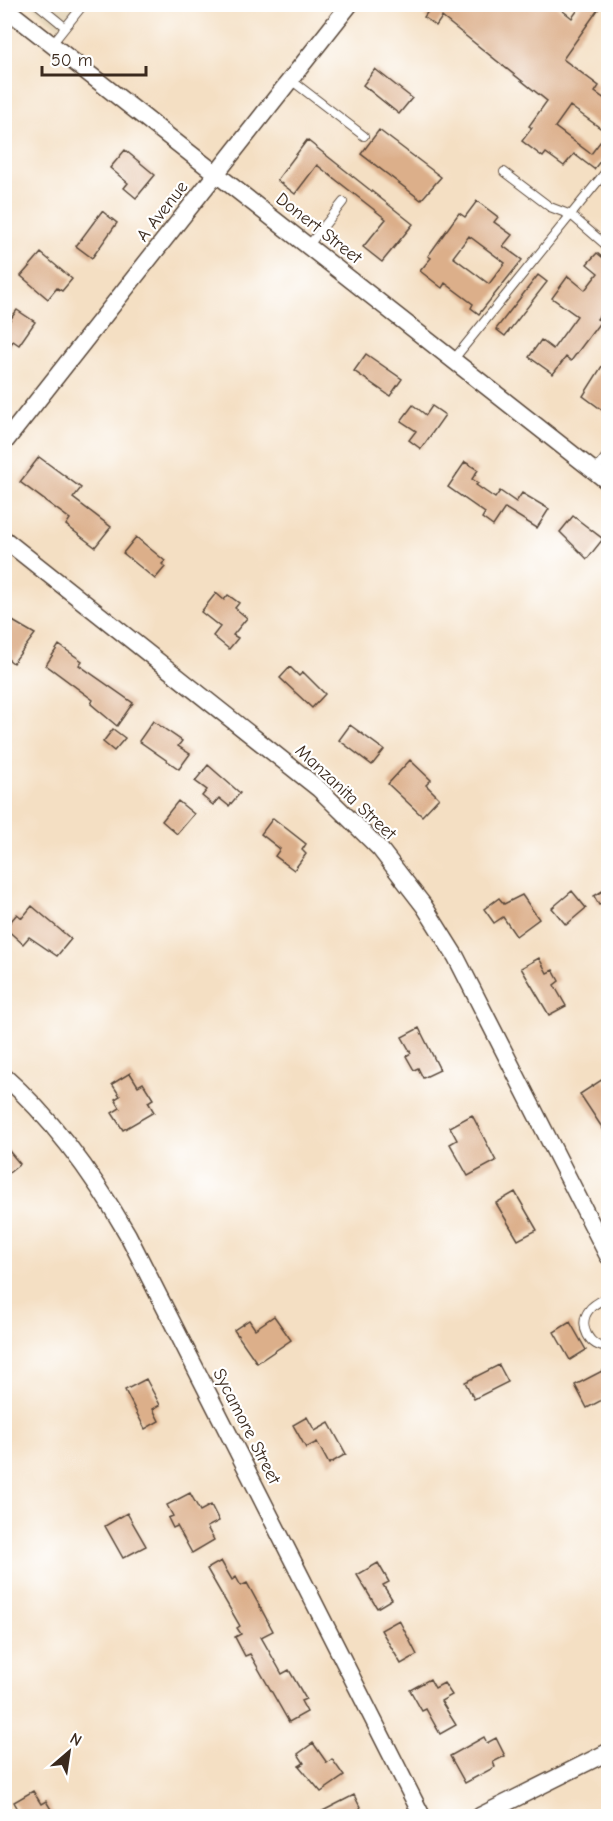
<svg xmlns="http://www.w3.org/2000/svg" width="613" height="1821" font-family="'Comic Neue',sans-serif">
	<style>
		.built { fill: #e2d2b4 }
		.building { fill: #dcaf8a; fill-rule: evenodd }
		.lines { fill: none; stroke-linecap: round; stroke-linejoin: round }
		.lane-casing { stroke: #574537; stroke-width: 10 }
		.street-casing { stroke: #574537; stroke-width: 19 }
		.lane { stroke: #fff; stroke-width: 8 }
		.street { stroke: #fff; stroke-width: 16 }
		.rail { stroke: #3b2a1e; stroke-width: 4.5 }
		.labels { text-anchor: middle; stroke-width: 4.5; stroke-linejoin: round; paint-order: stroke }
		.street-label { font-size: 18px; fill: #3b2a1e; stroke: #fff }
	</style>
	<rect width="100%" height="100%" fill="#fff"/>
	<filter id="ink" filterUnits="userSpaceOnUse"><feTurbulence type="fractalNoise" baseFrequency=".0167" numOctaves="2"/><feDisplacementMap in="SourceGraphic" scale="12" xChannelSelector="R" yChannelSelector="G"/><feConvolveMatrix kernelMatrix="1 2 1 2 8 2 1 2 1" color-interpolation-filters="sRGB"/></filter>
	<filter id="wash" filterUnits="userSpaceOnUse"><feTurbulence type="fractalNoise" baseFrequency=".008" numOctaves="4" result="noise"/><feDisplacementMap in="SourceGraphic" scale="24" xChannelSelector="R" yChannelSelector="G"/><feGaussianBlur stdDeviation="1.35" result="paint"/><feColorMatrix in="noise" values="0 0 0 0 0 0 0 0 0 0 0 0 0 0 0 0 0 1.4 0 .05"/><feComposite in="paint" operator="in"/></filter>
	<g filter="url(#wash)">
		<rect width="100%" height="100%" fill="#f4dfc3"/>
		<path class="built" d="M30,5H77L59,28Z"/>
		<g id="blocks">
			<path class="building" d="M433,4H554L572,18L582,4H602L563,59L599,86L595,92L609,102V150L594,169L574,154L564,166L546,153L543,157L522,141L532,128L529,126L547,101L442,17L436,26L424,17ZM570,106L607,133L591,154L555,127Z
				M375,69L412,98L399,114L363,85Z
				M379,130L441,177L421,200L361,154Z
				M307,140L413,224L382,262L363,247L386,219L317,165L295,194L277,180Z
				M125,150L155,175L136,198L124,188L128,183L110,168Z
				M477,201L498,217L494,222L512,235L503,246L522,260L479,314L471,308L473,304L445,283L442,288L420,271L431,258L428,256L459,213L465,217ZM469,236L505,263L489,284L453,257Z
				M102,211L117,223L92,258L76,246Z
				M41,253L72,279L62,291L57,288L48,299L21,276Z
				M597,253L607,261L609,259V303L597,319L601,321L571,361L566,357L553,374L529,357L541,340L553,349L577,316L552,298L568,276L585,290L598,273L587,264Z
				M538,275L547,282L505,336L496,329Z
				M17,310L35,322L19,345L13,341L4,354V328Z
				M366,354L402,379L390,396L354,371Z
				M609,355V415L583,396Z
				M413,405L426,415L432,406L445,415L421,449L409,440L416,431L401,421Z
				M39,457L81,488L73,498L111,527L95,547L66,525L70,519L20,482Z
				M465,462L478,470L472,479L478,483L476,485L495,498L500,491L516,502L522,493L549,509L537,528L505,508L493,526L482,518L485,513L448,487Z
				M573,516L603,539L587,559L560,532Z
				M136,537L165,561L162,564L165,567L155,579L123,553Z
				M216,593L224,600L228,595L239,603L235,608L247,618L233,635L238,638L229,649L213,636L220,627L201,612Z
				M4,616L35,634L13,663L4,656Z
				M59,645L82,661L79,665L133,703L117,726L91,704L93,700L46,665Z
				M290,667L299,676L303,672L325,694L312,708L280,678Z
				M153,721L182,741L178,746L190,754L179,769L139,741Z
				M350,725L384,750L372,765L339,740Z
				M113,729L125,738L114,751L103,742Z
				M410,760L431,780L426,785L439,798L422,816L388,784Z
				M208,765L240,793L229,806L219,798L213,805L202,796L207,790L195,781Z
				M178,801L194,814L177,834L162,821Z
				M273,818L306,844L302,850L306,854L294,870L275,856L280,849L261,834Z
				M609,887V900L599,905L594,896Z
				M572,891L586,908L566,925L552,908Z
				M522,895L539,919L516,936L503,917L494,923L484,909L499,898L504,904Z
				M32,906L71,939L57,956L29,937L23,944L5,928L17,914L22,918Z
				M539,958L547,973L553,970L559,981L554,985L566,1006L549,1015L521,968Z
				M419,1028L440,1070L423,1078L418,1068L414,1070L406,1056L411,1053L402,1037Z
				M130,1073L138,1086L143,1083L153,1099L148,1102L154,1112L123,1130L112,1113L120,1108L115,1099L120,1096L112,1084Z
				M603,1079L609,1088V1138L580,1094Z
				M472,1115L496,1161L468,1176L450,1144L457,1140L450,1127Z
				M4,1145L20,1164L4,1177Z
				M515,1192L537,1230L518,1240L496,1203Z
				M274,1316L291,1340L257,1363L234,1330L249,1320L255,1329Z
				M570,1322L586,1350L570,1360L554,1332Z
				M499,1365L508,1382L474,1399L465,1382Z
				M604,1370L609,1378V1392L602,1395L604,1399L587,1408L575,1385Z
				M146,1379L160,1405L153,1409L159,1421L145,1429L125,1390Z
				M307,1417L315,1431L329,1423L346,1454L329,1464L317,1442L306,1448L293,1425Z
				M190,1493L200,1511L211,1505L219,1521L207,1527L214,1540L192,1553L177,1526L173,1528L168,1518L173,1516L167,1505Z
				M127,1513L146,1546L123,1558L105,1526Z
				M221,1561L232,1580L236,1577L241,1586L247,1583L273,1631L261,1637L282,1674L289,1670L306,1699L301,1701L307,1712L289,1722L250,1654L245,1656L235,1637L241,1634L237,1628L240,1626L207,1569Z
				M378,1563L389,1582L383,1585L392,1599L377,1608L357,1575Z
				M399,1620L417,1655L401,1664L381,1630Z
				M430,1679L435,1688L444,1683L452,1695L441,1701L456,1725L440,1734L426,1709L422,1711L410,1690Z
				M484,1737L487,1743L496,1738L505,1756L493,1762L495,1767L465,1783L450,1756Z
				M313,1743L327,1763L332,1759L344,1776L321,1792L299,1766L304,1763L298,1754Z
				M33,1791L41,1804L46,1801L55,1816H22L14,1802Z
				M354,1795L361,1809L346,1816H313Z"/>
		</g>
	</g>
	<g filter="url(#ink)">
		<use href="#blocks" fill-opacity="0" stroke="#574537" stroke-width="1.5"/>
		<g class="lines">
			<defs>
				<path id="lane" d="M37,4L65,27
					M52,44L84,4
					M291,80L364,136
					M504,172L550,207L571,215L608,247
					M309,245L343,202
					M454,359L608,169
					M595,471L608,454
					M608,1297C602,1300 593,1304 589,1310C577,1325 590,1349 608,1347"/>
				<path id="street" d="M4,7L608,482
					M4,443L350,4
					M4,539L319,789L380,849L424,906L456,957L608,1256
					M4,1076C55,1121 94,1176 128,1235L422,1816
					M480,1816L608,1752"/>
			</defs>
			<use href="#lane" class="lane-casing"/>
			<use href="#street" class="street-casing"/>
			<use href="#lane" class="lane"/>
			<use href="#street" class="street"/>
			<path class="rail" d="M593,1816L608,1809"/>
		</g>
	</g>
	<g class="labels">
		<g class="street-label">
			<text transform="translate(162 211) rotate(-52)" y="6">A Avenue</text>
			<text transform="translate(319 228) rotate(38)" y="6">Donert Street</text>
			<text transform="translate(346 792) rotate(43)" y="6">Manzanita Street</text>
			<text transform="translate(247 1426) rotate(63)" y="6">Sycamore Street</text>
		</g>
	</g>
	<rect width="613" height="1821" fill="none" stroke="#fff" stroke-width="24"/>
	<g transform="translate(69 1752) rotate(29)" stroke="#ffffff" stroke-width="4.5" paint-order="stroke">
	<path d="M0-4.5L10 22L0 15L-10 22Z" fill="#3b2a1e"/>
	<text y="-9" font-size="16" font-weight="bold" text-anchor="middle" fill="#3b2a1e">N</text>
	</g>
	<path d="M42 66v9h104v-9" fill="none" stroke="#3b2a1e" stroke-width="3"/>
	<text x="51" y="66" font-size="18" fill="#3b2a1e" stroke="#ffffff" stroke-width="4.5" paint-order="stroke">50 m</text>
</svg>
